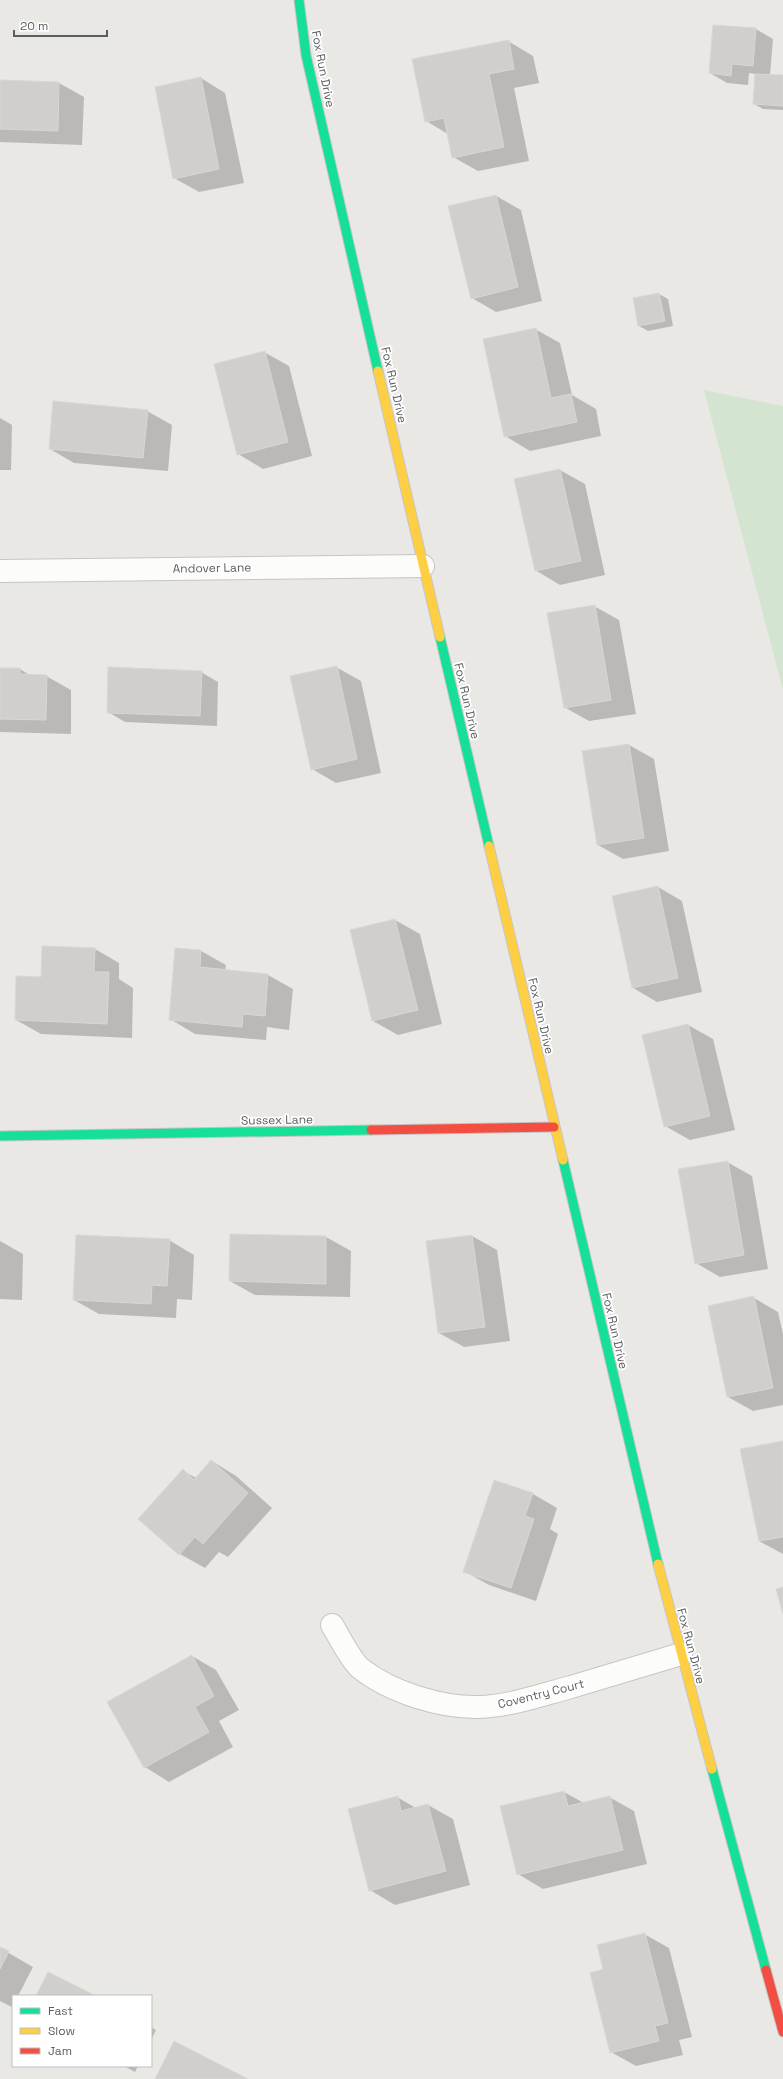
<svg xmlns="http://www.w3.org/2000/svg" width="783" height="2079" font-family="'Space Grotesk',sans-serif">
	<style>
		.green { fill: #d3e4d1 }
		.shadow { fill: #0003 }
		.building { fill: #d0cfcd; stroke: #d9d7d4 }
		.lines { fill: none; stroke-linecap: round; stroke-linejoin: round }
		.street-casing { stroke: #c6c5c5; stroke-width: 24 }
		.fast-casing { stroke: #c5c5c5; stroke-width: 11 }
		.slow-casing { stroke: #c5c5c5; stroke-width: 11 }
		.jam-casing { stroke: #c5c5c5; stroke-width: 11 }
		.street { stroke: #fcfcfb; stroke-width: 22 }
		.fast { stroke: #16e098; stroke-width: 9 }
		.slow { stroke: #ffcf43; stroke-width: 9 }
		.jam { stroke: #f24e42; stroke-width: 9 }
		.labels { text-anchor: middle; stroke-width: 3.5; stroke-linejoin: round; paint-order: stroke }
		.street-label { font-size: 12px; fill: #5a5e61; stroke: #fff }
	</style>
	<rect width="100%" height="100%" fill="#eae8e4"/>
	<path class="green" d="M704,390L783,406V690Z"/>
	<path class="shadow" d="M714,26L756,29L773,39L770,75L783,76V110L763,109L754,104L756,74L749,73L748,85L727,83L710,73Z
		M508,41L533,56L539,83L514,88L529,161L478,171L453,157L448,134L426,121Z
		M201,78L225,93L244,183L199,192L174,178Z
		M0,81L59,83L84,97L82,145L0,142Z
		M496,196L521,210L542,301L496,312L472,298Z
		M659,294L668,299L673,326L648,331L639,326L634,299Z
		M535,329L560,343L572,395L596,409L601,436L530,451L505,436Z
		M264,352L289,366L312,456L263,469L238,454Z
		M147,411L172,425L168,471L74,463L50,449Z
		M0,418L12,425L11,470H0Z
		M560,470L585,484L605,575L560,585L535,570Z
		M594,606L619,620L636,714L589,721L564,707Z
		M336,667L361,681L381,773L336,783L312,769Z
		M0,669H20L31,676H46L71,690V734L0,732Z
		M201,672L218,682L217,726L125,722L108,712Z
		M629,745L654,759L669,851L623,859L598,845Z
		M658,887L682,901L702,992L657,1002L633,988Z
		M395,920L420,934L442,1024L398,1035L373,1021L351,930Z
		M95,949L119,963V979L133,988L132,1038L41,1034L16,1020L42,978Z
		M201,951L226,965L225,971L268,975L293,989L289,1030L267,1027L266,1040L195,1034L170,1019Z
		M688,1025L713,1039L735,1130L690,1140L665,1126Z
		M727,1162L752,1176L768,1269L720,1277L696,1263Z
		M231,1235L326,1237L351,1251L350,1297L255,1295L230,1281Z
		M472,1236L497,1250L510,1341L464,1347L439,1333Z
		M169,1240L194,1255L192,1300L177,1299L176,1318L99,1314L74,1300Z
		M0,1241L23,1254L22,1300L0,1299Z
		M754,1298L778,1312L783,1334V1405L753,1411L728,1397Z
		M783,1442V1554L759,1541Z
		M212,1461L236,1476L272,1508L228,1557L219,1552L205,1568L180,1554L140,1519L183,1471L196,1478Z
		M495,1481L533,1494L557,1508L550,1529L558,1534L536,1601L489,1585L464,1571Z
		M192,1656L216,1670L239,1710L219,1721L233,1747L169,1782L145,1767Z
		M564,1792L584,1803L609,1797L634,1811L647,1864L543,1889L518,1874Z
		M397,1797L416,1808L428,1805L453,1819L470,1885L395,1905L370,1890Z
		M644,1934L669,1948L692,2037L679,2040L683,2055L636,2066L611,2052L604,1970Z
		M0,1948L33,1967L18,1996H13L12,2007L0,2001Z
		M151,2027L156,2030L151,2040Z
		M124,2066H138L135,2072Z"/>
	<path class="building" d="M713,25L756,28L753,66L732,64L731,76L709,73Z
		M509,40L514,69L489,74L504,147L452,158L444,118L425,122L412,59Z
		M755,74L783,75V106L753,104Z
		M201,77L219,169L173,179L155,87Z
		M0,80L59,82L58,131L0,129Z
		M496,195L518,287L471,299L448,206Z
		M659,293L665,321L638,326L633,298Z
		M536,328L551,398L571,394L577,422L504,437L483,339Z
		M265,351L288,442L237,455L214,364Z
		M53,401L148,410L143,458L49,449Z
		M560,469L581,561L535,571L514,479Z
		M595,605L611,700L564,708L547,613Z
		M337,666L357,759L311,770L290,676Z
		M108,667L202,671L200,716L107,713Z
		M0,668H20V674L47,675L46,720L0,719Z
		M629,744L644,838L597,845L582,751Z
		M658,886L678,978L632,988L612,896Z
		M395,919L418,1010L372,1021L350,930Z
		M42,946L95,948L94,972H109L107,1024L15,1020L16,976L41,977Z
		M175,948L201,950L200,967L268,974L265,1016L243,1014L242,1027L169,1020Z
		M688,1024L710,1116L664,1127L642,1035Z
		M728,1161L744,1255L695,1264L678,1169Z
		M230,1234L326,1236V1284L229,1281Z
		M76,1235L170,1239L167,1286L152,1285L151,1304L73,1300Z
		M472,1235L485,1327L438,1333L426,1241Z
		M754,1296L773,1388L727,1397L708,1306Z
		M783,1441V1537L759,1541L740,1449Z
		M211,1460L248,1493L203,1544L195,1537L179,1555L138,1519L183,1469L194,1480Z
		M494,1480L533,1493L525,1516L534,1519L511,1588L463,1572Z
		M783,1587V1614L776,1589Z
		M192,1655L214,1696L195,1707L209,1732L144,1768L107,1702Z
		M564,1791L568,1806L610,1796L623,1850L517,1875L500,1806Z
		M398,1796L401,1811L428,1804L446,1871L369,1891L348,1809Z
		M645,1933L668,2023L655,2026L659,2041L610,2053L590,1973L603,1969L597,1945Z
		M0,1947L9,1951L0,1969Z
		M48,1972L96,1996H36Z
		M174,2041L248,2079H155Z"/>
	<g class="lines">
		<defs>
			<path id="street" d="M0,571L423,566
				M332,1625C339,1636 350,1659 360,1668C390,1692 441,1708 479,1707C510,1706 541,1695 571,1687C608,1676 644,1665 681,1654"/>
			<path id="fast" d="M299,0L306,55L378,371
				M440,637L489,846
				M0,1136L371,1130
				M563,1160L658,1564
				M712,1769L766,1970"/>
			<path id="slow" d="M378,371L440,637
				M489,846L563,1160
				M658,1564L712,1769"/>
			<path id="jam" d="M371,1130L554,1127
				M766,1970L783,2032"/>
		</defs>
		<use href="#street" class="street-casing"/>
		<use href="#fast" class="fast-casing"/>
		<use href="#slow" class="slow-casing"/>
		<use href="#jam" class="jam-casing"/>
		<use href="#street" class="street"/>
		<use href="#fast" class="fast"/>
		<use href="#slow" class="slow"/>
		<use href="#jam" class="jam"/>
	</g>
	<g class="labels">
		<g class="street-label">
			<text transform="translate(323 69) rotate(79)" y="4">Fox Run Drive</text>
			<text transform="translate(394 385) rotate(77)" y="4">Fox Run Drive</text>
			<text transform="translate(212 568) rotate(-1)" y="4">Andover Lane</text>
			<text transform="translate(467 701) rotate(77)" y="4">Fox Run Drive</text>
			<text transform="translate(541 1016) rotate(77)" y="4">Fox Run Drive</text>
			<text transform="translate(277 1120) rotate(-1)" y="4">Sussex Lane</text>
			<text transform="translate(615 1331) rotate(77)" y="4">Fox Run Drive</text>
			<text transform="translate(691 1646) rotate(75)" y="4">Fox Run Drive</text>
			<text transform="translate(541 1694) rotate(-14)" y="4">Coventry Court</text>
		</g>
	</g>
	<rect x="12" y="1995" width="140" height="72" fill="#ffffff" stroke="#bdbfc0"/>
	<rect x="20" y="2008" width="20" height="6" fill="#16e098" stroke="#bdbfc0"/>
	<text x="48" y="2015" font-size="12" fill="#5a5e61">Fast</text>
	<rect x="20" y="2028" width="20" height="6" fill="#ffcf43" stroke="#bdbfc0"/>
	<text x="48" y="2035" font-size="12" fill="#5a5e61">Slow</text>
	<rect x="20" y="2048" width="20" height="6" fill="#f24e42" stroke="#bdbfc0"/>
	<text x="48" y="2055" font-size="12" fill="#5a5e61">Jam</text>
	<path d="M14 30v6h93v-6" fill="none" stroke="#5a5e61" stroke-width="2"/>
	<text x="20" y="30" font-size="12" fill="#5a5e61" stroke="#ffffff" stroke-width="3" paint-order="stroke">20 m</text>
</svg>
